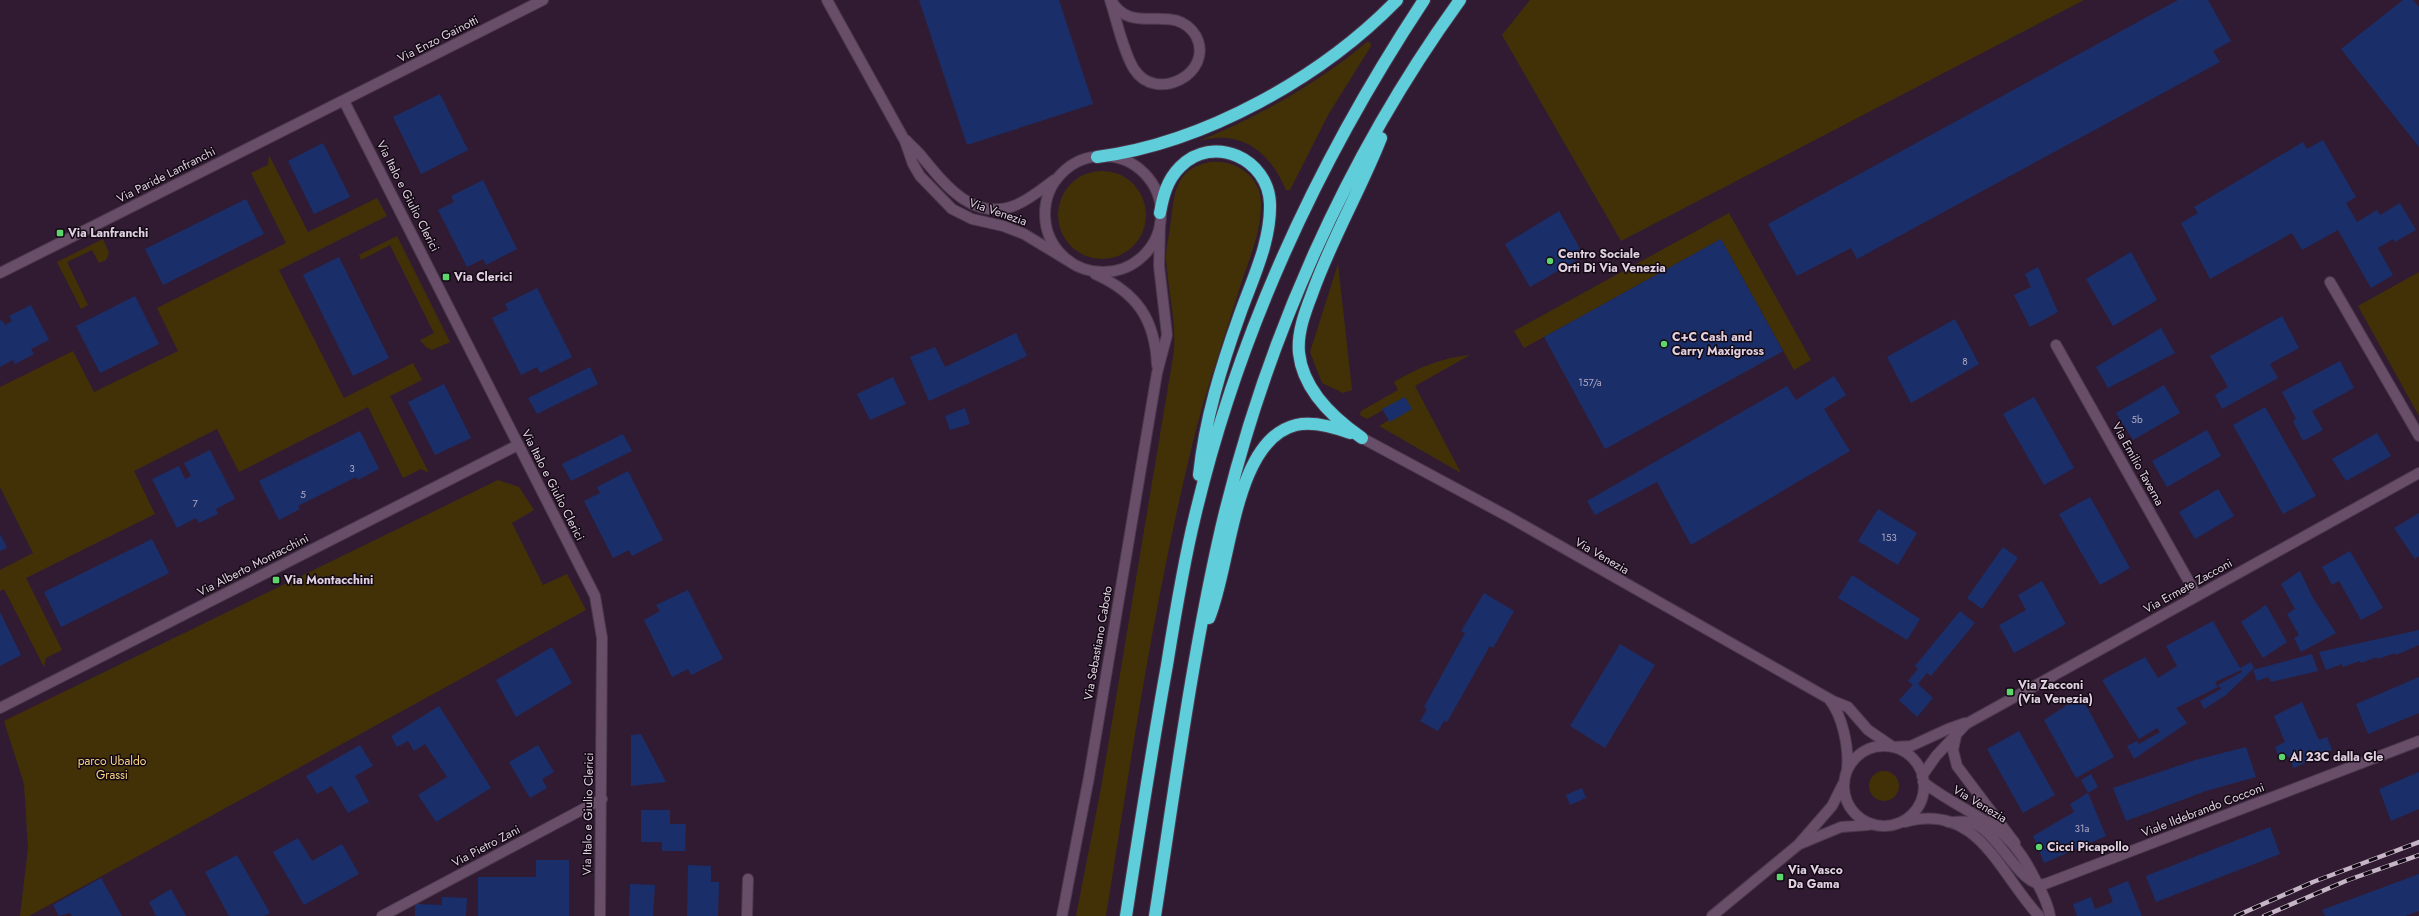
<svg xmlns="http://www.w3.org/2000/svg" width="2419" height="916" font-family="Jost,sans-serif">
	<style>
		.green { fill: #423107 }
		.building { fill: #1a2f6a }
		.lines { fill: none; stroke-linecap: round; stroke-linejoin: round }
		.street-casing { stroke: #4c394d; stroke-width: 12 }
		.secondary-casing { stroke: #4c394d; stroke-width: 12 }
		.highway-casing { stroke: #4c394d; stroke-width: 14 }
		.street { stroke: #684e68; stroke-width: 10 }
		.secondary { stroke: #684e68; stroke-width: 10 }
		.highway { stroke: #5fcdda; stroke-width: 12 }
		.rail-casing { stroke: #c6b5c6; stroke-width: 4.5 }
		.rail { stroke: #130914; stroke-width: 3; stroke-dasharray: 9; stroke-linecap: butt }
		.poi-dot { fill: #5ed56c; stroke: #130914; stroke-width: 1.5 }
		.labels { text-anchor: middle; stroke-width: 3; stroke-linejoin: round; paint-order: stroke }
		.number-label { font-size: 10px; fill: #aea8c2 }
		.street-label { font-size: 12px; fill: #e0d0e0; stroke: #130914 }
		.poi-label { font-size: 12px; font-weight: bold; fill: #e0d0e0; stroke: #130914; text-anchor: start }
		.park-label { font-size: 12px; fill: #fcd785; stroke: #130914 }
	</style>
	<rect width="100%" height="100%" fill="#311b32"/>
	<path class="green" d="M1530,0H2084L1621,241L1502,35Z
		M1367,42H1370L1371,46L1328,115L1290,190H1286C1270,152 1242,129 1199,141C1259,116 1317,84 1367,42Z
		M269,155L308,232L377,198L387,216L279,270L344,398L413,363L422,380L390,396L429,473L421,469L403,478L368,407L239,472L217,429L134,471L155,514L26,578L62,650L46,658L44,667L4,589L0,591V570L33,553L0,487V387L73,351L94,392L178,351L157,308L286,243L251,173L268,165Z
		M1210,162C1236,159 1262,177 1261,205C1261,233 1248,262 1240,287C1224,340 1205,392 1192,446C1154,601 1131,759 1106,916H1076L1101,788L1174,351C1176,319 1168,290 1166,259C1166,245 1170,233 1171,219C1175,190 1176,169 1210,162Z
		M1058 215a44 44 0 1 1 88 0a44 44 0 1 1-88 0Z
		M1729,213L1811,360L1794,370L1721,239L1524,348L1514,331Z
		M397,236L450,342L432,350L426,347L420,340L434,333L390,245L361,260L359,255Z
		M103,239L109,253L106,260L99,263L92,250L67,262L88,305L81,309L57,262Z
		M1338,264L1352,390L1343,393L1322,383L1310,352Z
		M2419,272V416L2358,306Z
		M1470,355L1415,386L1461,473L1379,426L1389,420L1383,410L1367,419L1360,415L1361,411L1398,390L1394,382C1417,368 1444,357 1470,355Z
		M498,480L519,487L534,510L512,523L543,585L567,574L586,610L29,916H20L28,848L24,784L4,721Z
		M1869 786a15 15 0 1 1 30 0a15 15 0 1 1-30 0Z"/>
	<path class="building" d="M919,0H1059L1093,104L967,145Z
		M2178,0H2208L2231,41L2213,51L2220,62L1857,259L1851,248L1797,276L1768,224Z
		M2403,0H2413L2419,7V147L2341,49Z
		M440,94L468,150L421,174L393,117Z
		M2323,140L2356,197L2346,203L2357,222L2377,210L2380,215L2400,203L2416,230L2395,242L2393,239L2378,248L2393,275L2371,288L2338,230L2302,250L2292,233L2210,279L2181,223L2198,213L2194,207L2303,142L2307,149Z
		M323,143L350,197L314,214L288,161Z
		M483,180L517,249L486,265L483,259L467,267L438,210L454,202L451,196Z
		M246,199L264,234L163,285L145,249Z
		M1559,211L1584,256L1530,287L1505,244Z
		M1721,239L1783,351L1605,449L1544,337Z
		M2131,252L2157,300L2113,326L2086,279Z
		M339,257L389,358L353,376L303,275Z
		M2038,267L2058,312L2030,327L2014,295L2031,287L2025,274Z
		M537,288L572,357L540,373L537,367L521,375L492,318L508,310L505,304Z
		M135,296L159,344L100,373L76,326Z
		M31,305L49,340L31,349L34,354L15,364L13,360L0,367V321L2,320L5,325L12,321L9,316Z
		M2282,316L2299,348L2270,364L2278,378L2222,409L2215,395L2228,387L2210,356Z
		M1955,319L1979,364L1911,403L1887,357Z
		M2161,328L2175,353L2108,388L2096,367Z
		M1016,333L1027,356L929,401L910,357L935,347L945,367Z
		M2340,361L2354,388L2312,411L2323,430L2303,441L2293,421L2296,419L2282,392Z
		M590,367L598,384L537,414L528,398Z
		M1834,376L1846,395L1824,409L1850,451L1691,545L1657,482L1595,515L1587,501L1787,386L1796,400Z
		M893,377L906,404L870,420L857,394Z
		M444,384L471,438L435,455L408,402Z
		M2164,385L2180,413L2133,440L2116,413Z
		M1405,397L1412,409L1390,422L1382,409Z
		M2034,397L2074,468L2044,485L2003,414Z
		M2265,407L2316,496L2283,514L2233,425Z
		M965,408L970,424L950,430L945,416Z
		M2207,430L2221,456L2167,487L2152,461Z
		M360,431L379,469L358,480L356,477L298,506L300,509L279,520L259,481Z
		M2377,433L2391,456L2346,481L2332,459Z
		M623,434L632,451L571,481L562,464Z
		M210,450L235,499L216,509L218,514L199,523L196,518L177,528L152,479L179,466L185,479L191,476L184,463Z
		M628,471L663,540L632,556L629,550L613,558L584,501L600,493L597,487Z
		M2218,489L2234,516L2195,539L2179,512Z
		M2090,497L2130,568L2100,585L2059,514Z
		M1878,509L1917,533L1898,565L1858,541Z
		M2419,513V556L2415,559L2394,528Z
		M0,534L7,548L0,551Z
		M152,539L169,573L61,627L44,592Z
		M2003,547L2018,558L1982,609L1967,598Z
		M2350,551L2383,608L2361,620L2339,581L2332,585L2322,567Z
		M2300,571L2313,598L2336,633L2301,652L2294,638L2299,635L2287,614L2295,609L2281,584Z
		M1852,575L1920,619L1907,640L1838,598Z
		M2042,581L2066,624L2014,653L1999,625L2026,610L2018,595Z
		M688,590L723,659L691,675L688,669L672,677L644,620L660,611L656,605Z
		M1484,593L1514,611L1493,648L1490,646L1447,722L1444,721L1438,731L1420,721L1427,709L1424,707L1465,633L1461,631Z
		M2266,605L2287,642L2263,658L2241,622Z
		M1960,611L1975,623L1931,676L1927,673L1918,684L1933,698L1917,717L1899,700L1913,685L1908,681L1918,669L1915,666Z
		M0,612L21,655L0,666Z
		M2213,621L2240,668L2251,662L2254,668L2226,695L2204,709L2200,701L2221,689L2218,685L2242,672L2241,670L2215,682L2218,687L2176,708L2187,723L2134,759L2127,746L2137,741L2139,744L2160,732L2157,728L2139,739L2102,680L2145,657L2158,678L2177,666L2166,646Z
		M2419,630V645L2396,655L2395,653L2378,659L2377,657L2361,663L2360,661L2343,667L2342,664L2326,670L2319,652Z
		M1620,644L1655,665L1605,748L1570,726Z
		M552,647L572,683L516,717L496,680Z
		M2312,654L2318,671L2271,682L2268,677L2257,681L2253,670Z
		M2419,677V713L2368,734L2356,704Z
		M2081,696L2114,757L2076,778L2044,720Z
		M2302,702L2319,740L2327,737L2332,750L2294,768L2288,756L2280,760L2275,747L2285,742L2274,716Z
		M439,706L491,788L436,822L418,795L447,777L425,744L414,751L408,741L397,747L391,736Z
		M2019,731L2055,795L2023,813L1987,749Z
		M641,734L666,782L631,786V735Z
		M360,745L373,766L355,776L369,802L348,813L332,786L317,794L306,776Z
		M538,745L554,772L542,779L547,788L530,798L509,762Z
		M2246,747L2256,777L2206,791L2126,821L2113,788L2195,760Z
		M2419,772V809L2391,821L2379,789Z
		M2091,774L2098,787L2088,793L2106,836L2044,863L2033,836L2074,812L2070,804L2088,793L2081,780Z
		M1582,788L1586,798L1570,805L1566,795Z
		M641,810H670V824H686L685,851H662V842H641Z
		M2270,827L2280,854L2156,902L2146,876Z
		M298,838L312,861L342,844L359,874L304,905L273,852Z
		M237,855L270,913L264,916H229L205,872Z
		M536,860H569V916H478V877H536Z
		M688,865L711,866V882H719L718,916H687Z
		M2419,874V911L2405,916H2325L2322,910Z
		M101,878L122,916H72L70,913L59,916L53,905Z
		M2128,881L2142,916H2077L2073,904L2091,897L2095,909L2113,902L2108,889Z
		M630,884L655,885L653,916H629Z
		M171,889L186,916H156L149,902Z
		M442,897L467,898L466,916H415V904L442,905Z"/>
	<g class="lines">
		<defs>
			<path id="street" d="M1110,0C1117,21 1123,51 1134,69C1156,104 1215,73 1196,36C1174,0 1132,38 1111,0
				M344,101L595,596L602,638L600,916
				M0,273L543,0
				M2330,282L2419,436
				M2056,345L2197,596
				M0,708L518,445
				M1956,736L1953,750L1957,766L2015,843
				M1893,747L1911,746L1948,729L1965,723
				M1922,776L1936,756L1966,724L2419,473
				M1948,822C1955,823 1963,820 1970,822C1999,830 2019,888 2045,884L2419,741
				M382,916L602,799
				M747,916L748,879"/>
			<path id="secondary" d="M827,0L905,141L913,164L920,176L952,209L972,219L1003,226L1024,234L1072,263
				M906,140C911,146 918,151 923,158C946,186 974,222 1016,205C1030,199 1042,189 1054,180
				M1045 214a58 58 0 1 1 116 0a58 58 0 1 1-116 0Z
				M1095,274C1137,293 1155,319 1157,365
				M1362,438L1509,517L1833,701L1848,707L1868,730L1893,747
				M1829,699C1843,716 1849,748 1847,769
				M1844 786a40 40 0 1 1 80 0a40 40 0 1 1-80 0Z
				M1923,782C1971,819 2006,818 2035,879C2041,890 2048,903 2050,916
				M1905,822C1978,801 2000,875 2039,916
				M1800,844L1841,827L1868,825
				M1062,916L1089,777L1157,373L1167,335L1159,266L1160,223
				M1712,916L1798,845L1832,806L1843,784"/>
			<path id="highway" d="M1097,157C1205,143 1322,77 1397,0
				M1160,213C1163,196 1167,180 1180,167C1213,133 1269,159 1270,204C1271,242 1252,280 1240,314C1221,367 1205,419 1199,475
				M1362,438C1333,418 1303,390 1299,353C1297,333 1305,312 1312,294C1331,240 1360,191 1381,138
				M1209,618C1231,567 1233,440 1296,425C1313,421 1334,427 1350,433
				M1126,916C1139,832 1152,748 1167,665C1175,615 1183,565 1195,516C1239,330 1319,159 1424,0
				M1155,916C1175,787 1192,656 1221,529C1265,341 1347,156 1460,0"/>
		</defs>
		<use href="#street" class="street-casing"/>
		<use href="#secondary" class="secondary-casing"/>
		<use href="#highway" class="highway-casing"/>
		<use href="#street" class="street"/>
		<use href="#secondary" class="secondary"/>
		<use href="#highway" class="highway"/>
		<defs>
			<path id="rail" d="M2236,916L2313,882L2419,842
				M2264,916L2348,880L2419,855"/>
		</defs>
		<use href="#rail" class="rail-casing"/>
		<use href="#rail" class="rail"/>
	</g>
	<g class="poi-dot">
		<rect x="56" y="229" width="8" height="8" rx="2"/>
		<circle cx="1550" cy="261" r="4"/>
		<rect x="442" y="273" width="8" height="8" rx="2"/>
		<circle cx="1664" cy="344" r="4"/>
		<rect x="272" y="576" width="8" height="8" rx="2"/>
		<rect x="2006" y="688" width="8" height="8" rx="2"/>
		<circle cx="2282" cy="757" r="4"/>
		<circle cx="2039" cy="847" r="4"/>
		<rect x="1776" y="873" width="8" height="8" rx="2"/>
	</g>
	<g class="labels">
		<g class="number-label">
			<text x="1965" y="365">8</text>
			<text x="1590" y="386">157/a</text>
			<text x="2137" y="423">5b</text>
			<text x="352" y="472">3</text>
			<text x="303" y="498">5</text>
			<text x="195" y="507">7</text>
			<text x="1889" y="541">153</text>
			<text x="2082" y="832">31a</text>
		</g>
		<g class="street-label">
			<text transform="translate(438 39) rotate(-27)" y="4">Via Enzo Gainotti</text>
			<text transform="translate(166 175) rotate(-27)" y="4">Via Paride Lanfranchi</text>
			<text transform="translate(408 196) rotate(63)" y="4">Via Italo e Giulio Clerici</text>
			<text transform="translate(998 212) rotate(19)" y="4">Via Venezia</text>
			<text transform="translate(2138 464) rotate(61)" y="4">Via Emilio Taverna</text>
			<text transform="translate(553 485) rotate(63)" y="4">Via Italo e Giulio Clerici</text>
			<text transform="translate(1602 556) rotate(30)" y="4">Via Venezia</text>
			<text transform="translate(253 565) rotate(-27)" y="4">Via Alberto Montacchini</text>
			<text transform="translate(2188 586) rotate(-29)" y="4">Via Ermete Zacconi</text>
			<text transform="translate(1098 643) rotate(-80)" y="4">Via Sebastiano Caboto</text>
			<text transform="translate(1980 804) rotate(31)" y="4">Via Venezia</text>
			<text transform="translate(2203 810) rotate(-21)" y="4">Viale Ildebrando Cocconi</text>
			<text transform="translate(588 814) rotate(-89)" y="4">Via Italo e Giulio Clerici</text>
			<text transform="translate(486 846) rotate(-28)" y="4">Via Pietro Zani</text>
		</g>
		<g class="poi-label">
			<text x="68" y="237">Via Lanfranchi</text>
			<text x="1558" y="258">Centro Sociale<tspan x="1558" dy="14">Orti Di Via Venezia</tspan></text>
			<text x="454" y="281">Via Clerici</text>
			<text x="1672" y="341">C+C Cash and<tspan x="1672" dy="14">Carry Maxigross</tspan></text>
			<text x="284" y="584">Via Montacchini</text>
			<text x="2018" y="689">Via Zacconi<tspan x="2018" dy="14">(Via Venezia)</tspan></text>
			<text x="2290" y="761">Al 23C dalla Gle</text>
			<text x="2047" y="851">Cicci Picapollo</text>
			<text x="1788" y="874">Via Vasco<tspan x="1788" dy="14">Da Gama</tspan></text>
		</g>
		<g class="park-label">
			<text x="112" y="765">parco Ubaldo<tspan x="112" dy="14">Grassi</tspan></text>
		</g>
	</g>
</svg>
